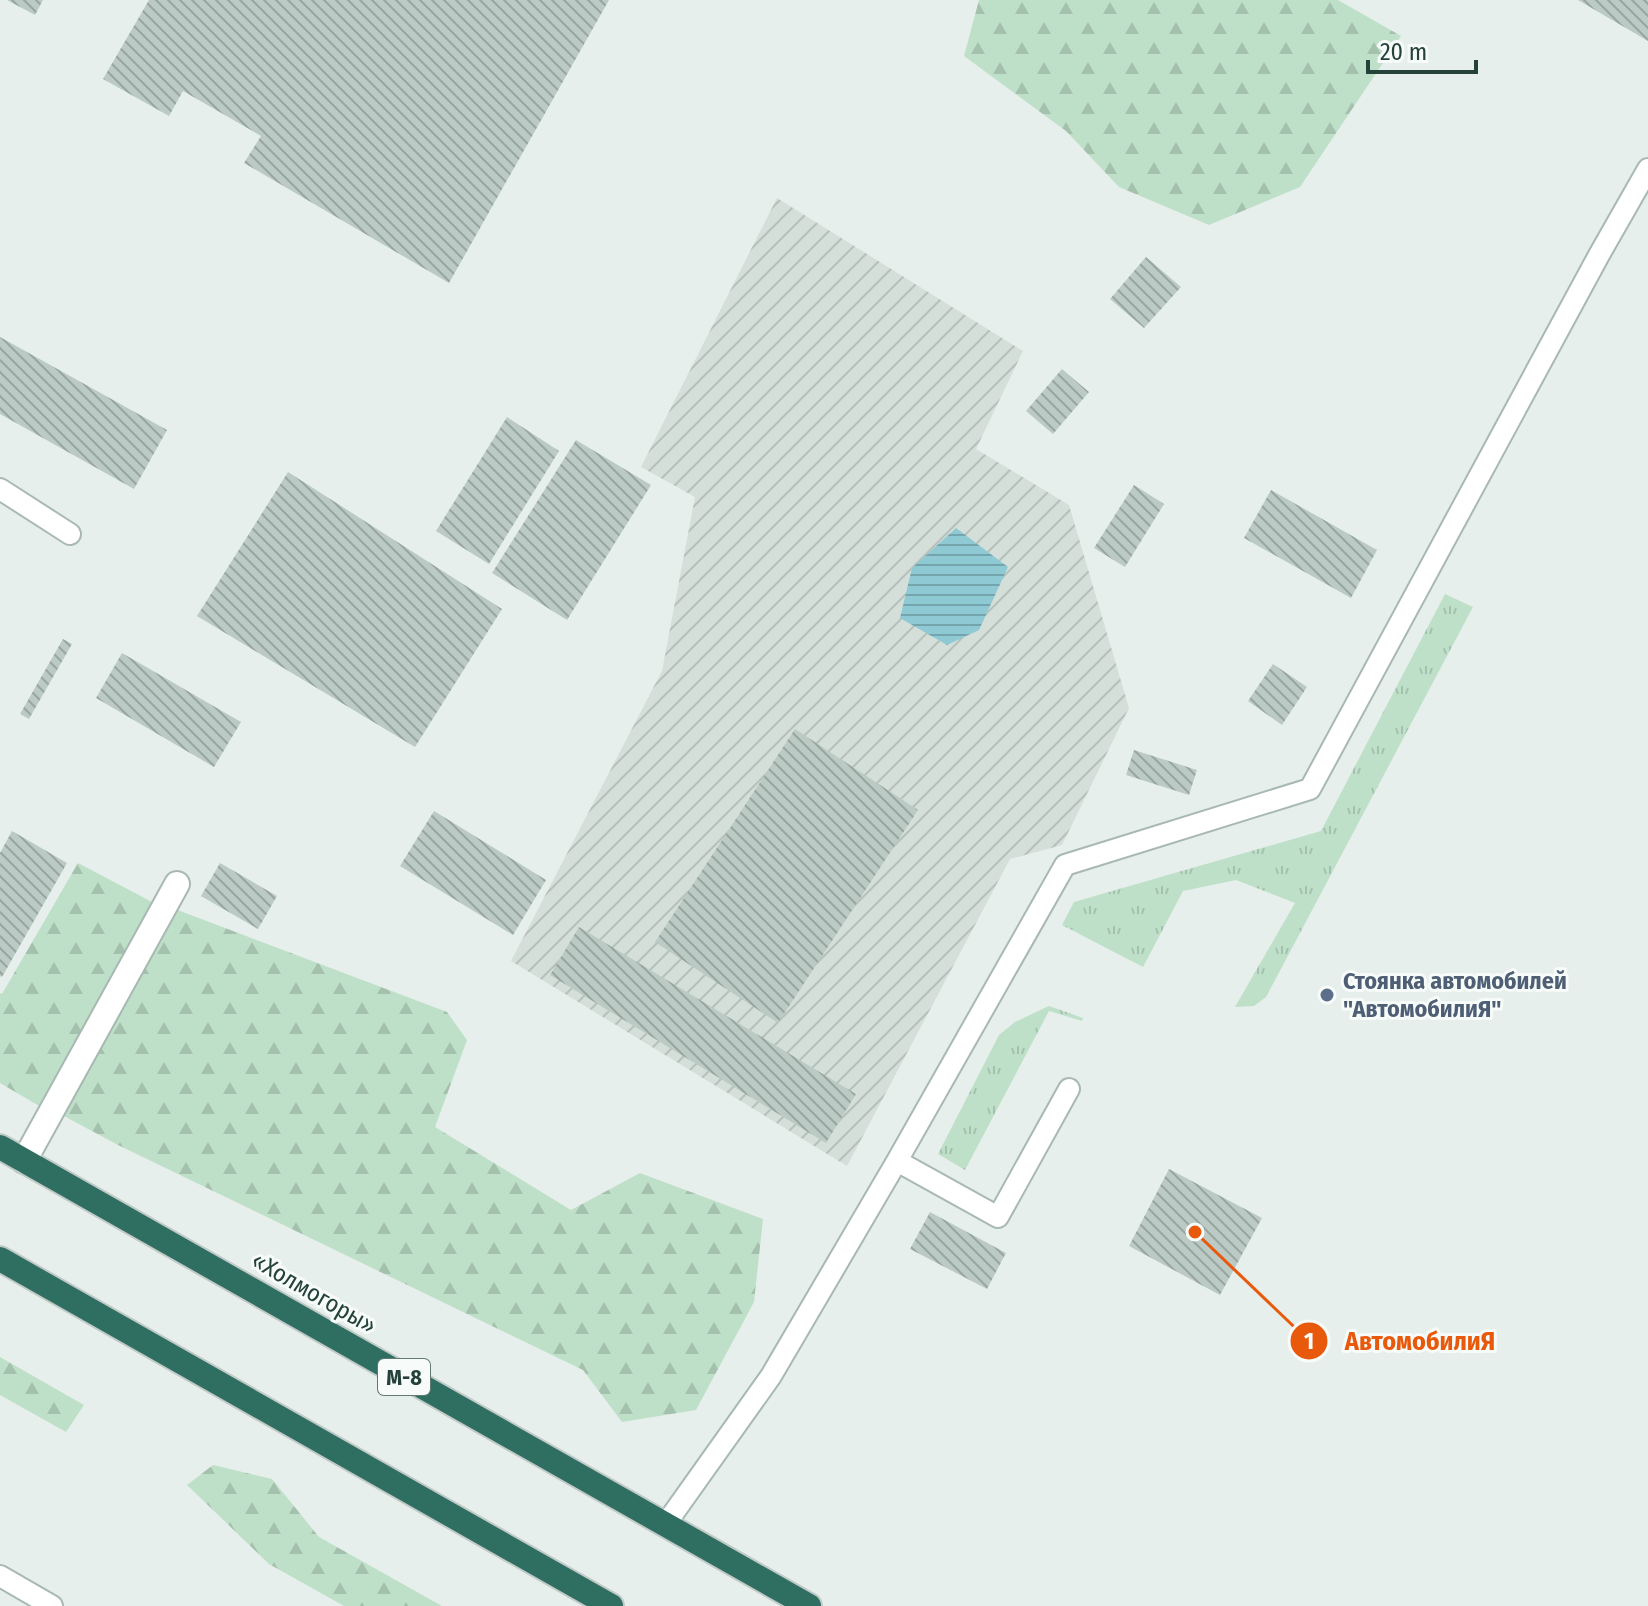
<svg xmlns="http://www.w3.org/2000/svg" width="1648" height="1606" font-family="'Fira Sans Condensed',sans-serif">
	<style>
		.industrial { fill: url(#industrial-furrows) }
		.grass { fill: url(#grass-tufts) }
		.forest { fill: url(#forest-firs) }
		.water { fill: url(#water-rules) }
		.building { fill: url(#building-back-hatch) }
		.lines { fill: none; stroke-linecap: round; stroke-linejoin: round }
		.lane-casing { stroke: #a8b8b2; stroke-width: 24 }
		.street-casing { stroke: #a8b8b2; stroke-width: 28 }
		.highway-casing { stroke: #c2cac8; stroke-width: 28 }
		.lane { stroke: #fff; stroke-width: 20 }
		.street { stroke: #fff; stroke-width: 24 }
		.highway { stroke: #2f6f62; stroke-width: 24 }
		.service-dot { fill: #5c6f8a; stroke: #f7fbf9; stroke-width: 3 }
		.labels { text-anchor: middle; stroke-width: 6; stroke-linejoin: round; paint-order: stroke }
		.shield { fill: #f7fbf9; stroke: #637a73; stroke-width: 2 }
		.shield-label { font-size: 22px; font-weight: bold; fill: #24423a }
		.service-label { font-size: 24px; font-weight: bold; fill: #4e5e75; stroke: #f7fbf9; text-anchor: start }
		.street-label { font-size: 24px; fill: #24423a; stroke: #f7fbf9 }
		.leader { fill: none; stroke: #e8590c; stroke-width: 3 }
		.callout-dot { fill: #e8590c; stroke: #f7fbf9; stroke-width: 3 }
		.mark-label { font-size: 24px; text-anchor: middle; font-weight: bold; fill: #fff }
		.callout-label { font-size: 26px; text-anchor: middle; font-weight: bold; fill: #e8590c; stroke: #f7fbf9; stroke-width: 6; stroke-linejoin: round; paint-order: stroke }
	</style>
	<defs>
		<pattern id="industrial-furrows" width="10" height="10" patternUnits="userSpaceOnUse" patternTransform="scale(2)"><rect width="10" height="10" fill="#d4dfda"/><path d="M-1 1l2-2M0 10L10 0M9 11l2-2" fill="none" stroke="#b6c1bc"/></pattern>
		<pattern id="grass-tufts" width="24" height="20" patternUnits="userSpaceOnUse" patternTransform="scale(2)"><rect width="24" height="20" fill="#bfe0c8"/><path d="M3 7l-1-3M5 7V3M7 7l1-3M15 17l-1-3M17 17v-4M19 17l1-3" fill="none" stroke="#a4c1ad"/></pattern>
		<pattern id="forest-firs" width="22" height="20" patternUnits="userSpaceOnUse" patternTransform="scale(2)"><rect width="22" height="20" fill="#bfe0c8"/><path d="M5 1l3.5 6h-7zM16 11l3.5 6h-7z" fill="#a4c1ad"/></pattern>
		<pattern id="water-rules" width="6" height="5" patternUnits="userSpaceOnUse" patternTransform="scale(2)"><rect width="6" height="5" fill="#8ec9d4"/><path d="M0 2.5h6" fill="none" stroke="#74a5ad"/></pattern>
		<pattern id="building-back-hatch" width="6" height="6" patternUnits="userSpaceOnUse" patternTransform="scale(2)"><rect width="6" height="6" fill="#bbcac4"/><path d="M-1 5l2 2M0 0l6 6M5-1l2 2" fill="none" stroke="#98a6a0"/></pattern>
	</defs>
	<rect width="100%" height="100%" fill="#e6efeb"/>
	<path class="industrial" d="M777,198L1023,351L976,449L1069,505L1129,708L1062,845L1010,859L847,1166L511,961L662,671L695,497L641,467Z"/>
	<path class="grass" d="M1445,594L1473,607L1266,997L1254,1006L1235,1007L1295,903L1236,880L1183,891L1143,967L1062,925L1074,902L1321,831Z
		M1049,1006L1083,1018L1082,1021L1049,1011L965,1170L938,1154L999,1035L1015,1022Z"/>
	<path class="forest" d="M979,0H1338L1401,36L1300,187L1209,225L1119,187L1066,131L964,56Z
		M78,863L152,902L41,1107L0,1083V993L2,994Z
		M175,909L447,1012L467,1040L435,1127L571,1210L640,1173L763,1219L754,1302L696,1410L622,1422L583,1370L118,1145L64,1116Z
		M0,1357L84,1405L66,1432L0,1395Z
		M213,1465L272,1479L319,1537L442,1606H344L269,1564L187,1485Z"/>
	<path class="water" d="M956,528L1008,567L979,630L947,645L900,618L912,568Z"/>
	<path class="building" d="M7,0H43L35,15Z
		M149,0H609L449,283L244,163L261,136L183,91L169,116L103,79Z
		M1578,0H1648V41Z
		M1146,257L1181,287L1144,328L1110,299Z
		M0,337L167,430L134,489L0,414Z
		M1062,369L1089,392L1053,434L1026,411Z
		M507,417L559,451L489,564L436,531Z
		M576,440L651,485L567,620L492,573Z
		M288,472L502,609L415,747L197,616Z
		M1134,485L1164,504L1125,567L1094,548Z
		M1271,490L1377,550L1351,598L1244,538Z
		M63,639L72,644L29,719L20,714Z
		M122,653L241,722L214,767L96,698Z
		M1273,664L1307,687L1282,725L1248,701Z
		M795,729L918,810L778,1023L655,942Z
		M1134,750L1197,770L1189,795L1126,775Z
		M434,811L546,880L513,935L400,866Z
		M12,831L67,863L2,977L0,976V853Z
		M220,863L277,896L258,929L201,896Z
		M579,927L856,1094L826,1143L550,975Z
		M1169,1169L1262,1218L1220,1295L1129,1246Z
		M930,1212L1006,1253L987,1289L910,1249Z"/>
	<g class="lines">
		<defs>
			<path id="lane" d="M0,489L70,534
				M897,1161L998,1217L1069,1089
				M665,1525L771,1376L897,1161L1065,865L1310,789L1599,255L1648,169
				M0,1576L52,1606"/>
			<path id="street" d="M24,1161L177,884"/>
			<path id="highway" d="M0,1147L809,1606
				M0,1259L611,1606"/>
		</defs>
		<use href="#lane" class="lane-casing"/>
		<use href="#street" class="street-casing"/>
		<use href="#highway" class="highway-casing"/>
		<use href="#lane" class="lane"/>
		<use href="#street" class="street"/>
		<use href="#highway" class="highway"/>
	</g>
	<circle class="service-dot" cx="1327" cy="995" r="8"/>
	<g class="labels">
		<rect class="shield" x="378" y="1359" width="52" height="36" rx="6"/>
		<g class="shield-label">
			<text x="404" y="1385">М-8</text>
		</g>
		<g class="service-label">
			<text x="1343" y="989">Стоянка автомобилей<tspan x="1343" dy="28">"АвтомобилиЯ"</tspan></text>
		</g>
		<g class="street-label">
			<text transform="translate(314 1293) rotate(30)" y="8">«Холмогоры»</text>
		</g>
	</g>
	<path class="leader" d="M1195 1232L1309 1341"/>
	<g class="callout-dot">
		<circle cx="1195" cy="1232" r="8"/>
		<circle cx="1309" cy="1341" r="20"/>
	</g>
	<g class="mark-label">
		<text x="1309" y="1349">1</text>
	</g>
	<g class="callout-label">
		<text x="1420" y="1350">АвтомобилиЯ</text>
	</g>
	<path d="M1368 60v12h108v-12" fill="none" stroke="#24423a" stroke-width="4"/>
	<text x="1380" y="60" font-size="24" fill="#24423a" stroke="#f7fbf9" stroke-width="6" paint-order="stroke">20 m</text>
</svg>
